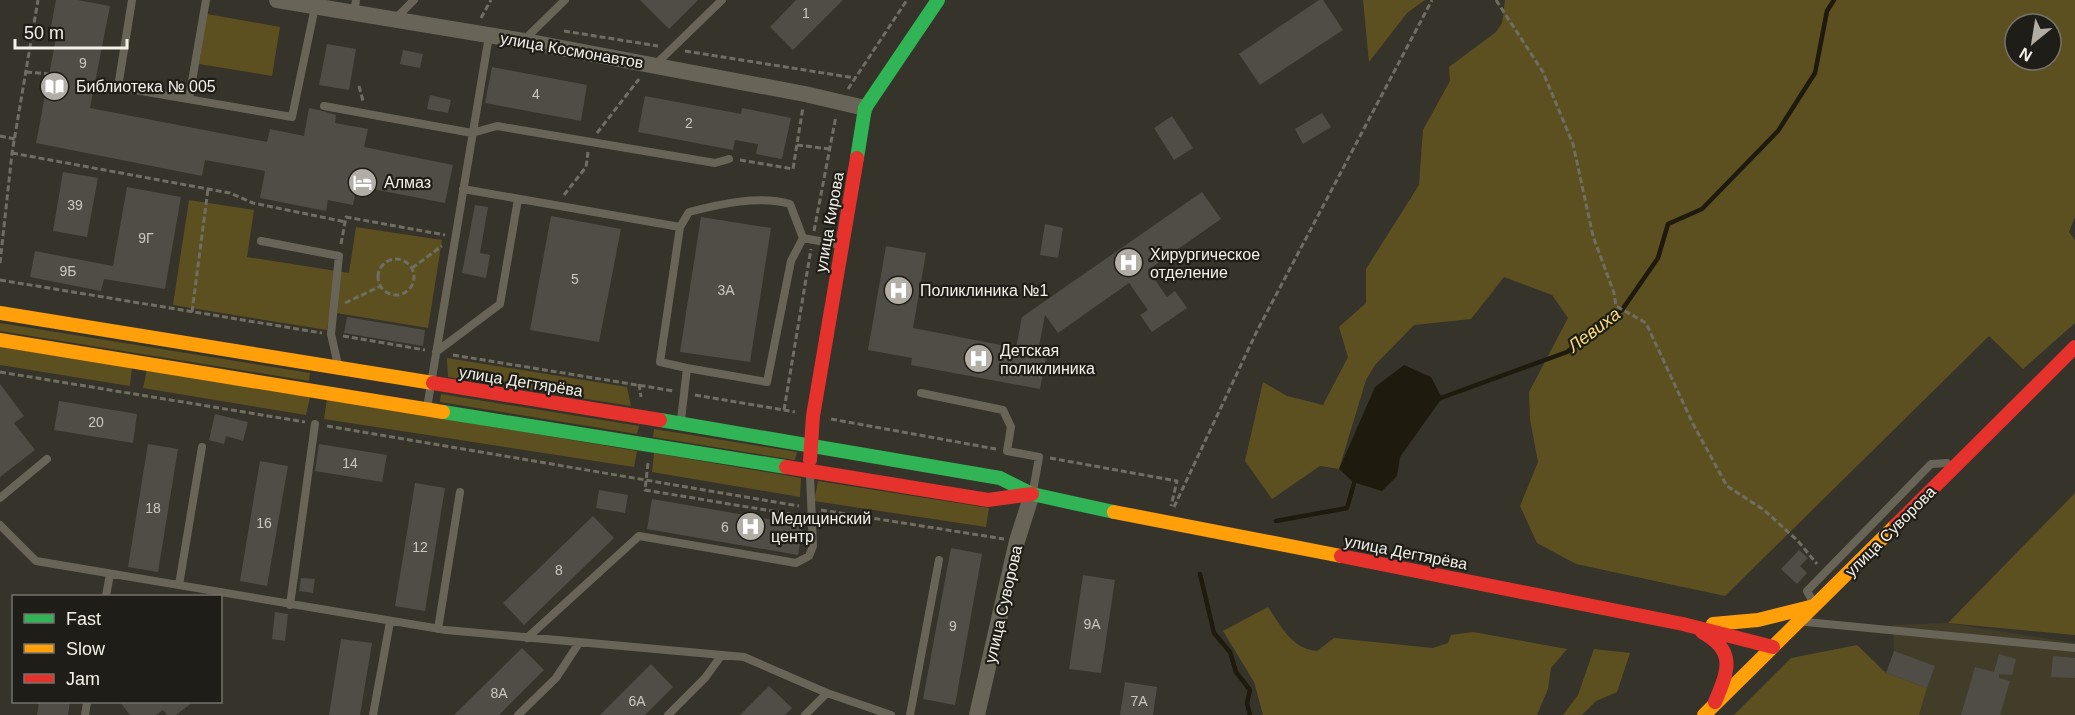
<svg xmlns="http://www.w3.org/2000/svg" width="2075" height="715" font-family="Arial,sans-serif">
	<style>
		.built { fill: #423d29 }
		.green { fill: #5d5020; fill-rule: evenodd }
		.water { fill: #1e1a0d }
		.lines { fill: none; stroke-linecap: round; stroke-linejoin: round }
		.stream { stroke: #1e1a0d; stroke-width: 4.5 }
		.building { fill: #4f4d46 }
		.path { stroke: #706d63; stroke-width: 3; stroke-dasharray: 6 3; stroke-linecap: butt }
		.lane { stroke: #686558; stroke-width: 8 }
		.street { stroke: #686558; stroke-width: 16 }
		.fast { stroke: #30b455; stroke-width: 14 }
		.slow { stroke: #ff9f0a; stroke-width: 14 }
		.jam { stroke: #e5322d; stroke-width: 14 }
		.labels { text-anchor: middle; stroke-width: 4.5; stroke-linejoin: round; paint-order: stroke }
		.number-label { font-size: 14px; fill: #cbc8c0 }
		.street-label { font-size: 16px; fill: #f4f1e8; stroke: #1f1d17 }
		.poi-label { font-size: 16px; fill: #f4f1e8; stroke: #1f1d17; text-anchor: start }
		.water-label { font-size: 18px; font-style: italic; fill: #f8dc75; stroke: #1f1d17 }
	</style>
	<rect width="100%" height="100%" fill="#36332b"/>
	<path class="built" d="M1948,623L2075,643V715H1919L1927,688L1886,673L1894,651L1893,625Z"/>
	<path class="green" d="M1363,0H1425L1407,13L1369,62Z
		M1505,0H2075V217L2069,232L2075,240V323L2023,369L1989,336L1725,596L1576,564L1537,543L1520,506L1538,462L1530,419L1529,392L1568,318L1552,295L1504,277L1471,319L1414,325L1375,365L1366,380L1339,469L1320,466L1272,499L1245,461L1263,382L1287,396L1323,405L1348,357L1339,327L1366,303V269L1419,185L1423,130L1450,81L1449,67L1496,32L1502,23ZM2015,24H2051V60H2015Z
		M207,14L280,27L272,76L199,64Z
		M189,200L254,210L247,257L349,273L356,227L442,240L428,328L330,312L327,330L173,305Z
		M0,323L310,373L309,381L0,331Z
		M0,347L132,367L130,386L0,365Z
		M447,358L627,387L631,406L448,377Z
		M147,369L310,397L306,415L143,388Z
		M441,394L639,426L637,434L440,402Z
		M327,399L637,451L634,467L324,419Z
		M654,429L797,452L795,460L653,437Z
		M654,453L801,478L800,497L652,472Z
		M818,481L989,508L986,527L814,501Z
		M2075,493V635L1948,623Z
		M1268,607C1282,627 1291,648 1317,651L1334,638L1433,648L1448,643L1451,635L1473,632L1567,649L1551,668L1548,689L1537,715H1263L1254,682L1223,631Z
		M1857,645L1886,673L1927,688L1919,715H1734L1791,658Z
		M1594,649L1630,653L1617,692L1596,701L1582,715H1563L1578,695Z"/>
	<path class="water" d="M1404,365L1431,377L1442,398L1400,457L1397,476L1382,491L1353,482L1339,469L1375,387Z"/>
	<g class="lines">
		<path class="stream" d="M1438,399L1567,352L1622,310L1658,258L1668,224L1702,209L1778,131L1815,73L1827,11L1834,0
			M1276,521L1347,508L1355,480
			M1200,574L1214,633L1230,652L1236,672L1250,690L1247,703L1250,715"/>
	</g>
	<path class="building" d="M56,0H78L110,6L90,108L267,142L270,129L304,136L309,108L319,110L336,115L335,123L368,129L364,147L453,165L445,203L357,186L353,205L328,200L326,211L260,198L265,171L205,160L202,176L36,143L56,38L49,37Z
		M640,0H698L669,29Z
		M796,0H843L793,50L770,27Z
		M1319,0H1323L1343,30L1260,85L1239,54Z
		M327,44L356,49L349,90L319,85Z
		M403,50L423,54L420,68L400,64Z
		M492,67L587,85L581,121L485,103Z
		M430,95L451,100L448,113L427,109Z
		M645,96L741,114L742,108L791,118L782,159L756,154L758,144L735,140L733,150L638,132Z
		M1322,113L1331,127L1303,144L1295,129Z
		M1172,116L1193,148L1174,160L1154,128Z
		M63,172L98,178L87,237L53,231Z
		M127,187L181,197L165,289L104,279L101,291L30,277L35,251L113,266Z
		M1202,192L1221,219L1148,270L1167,297L1175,291L1187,308L1152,332L1140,315L1148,310L1129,283L1058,333L1045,315L1038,352L1047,353L1040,389L911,365L912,358L868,350L886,246L926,253L913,328L1016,348L1022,317Z
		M475,205L488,207L480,253L490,255L486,278L462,273Z
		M551,216L621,229L599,342L530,330Z
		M701,217L771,228L750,362L680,352Z
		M1045,224L1063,228L1058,258L1040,255Z
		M347,317L425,330L423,346L344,333Z
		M0,384L24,416L14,423L35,450L0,477Z
		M59,401L137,414L133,443L54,430Z
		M215,414L248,422L243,441L226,436L224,444L209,440Z
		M148,444L178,449L158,572L128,567Z
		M319,444L387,455L382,482L315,471Z
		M260,461L288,466L267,586L240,581Z
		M415,483L445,488L425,611L395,606Z
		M599,490L628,495L625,513L596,508Z
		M652,499L803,525L798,555L647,529Z
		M593,516L614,538L524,625L503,603Z
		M951,548L982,554L955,705L923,699Z
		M1799,550L1808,558L1800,566L1807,573L1797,584L1781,569Z
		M1083,575L1115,580L1101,673L1069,669Z
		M301,578L315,579L313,593L299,591Z
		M275,612L288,614L285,641L272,639Z
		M341,639L372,643L360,715H329Z
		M522,648L544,670L499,715H454Z
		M1894,651L1935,666L1927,688L1886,673Z
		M1999,654L2016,659L2012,675L1999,674V678L2010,681L2000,715H1961L1975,667L1994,672Z
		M2053,656L2075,658V678L2051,677Z
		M651,664L673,687L645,715H600Z
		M1125,682L1157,687L1153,715H1120Z
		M769,686L792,708L785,715H740Z
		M39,702H70L68,715H37Z
		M120,702H193L176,715H167L163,710L156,715H130Z"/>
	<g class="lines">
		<path class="path" d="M1496,0L1543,72L1573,144L1593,236L1614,293L1616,306L1646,323L1693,424L1727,486L1764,510L1798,541L1817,564
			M481,18L491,0
			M564,31L658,46
			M685,51L855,78
			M26,72L49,74
			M95,83L108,85
			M359,86L363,101
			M848,89L907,0
			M597,133L639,79
			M0,136L15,139
			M797,145L830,149
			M12,153L230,193L253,203L346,222
			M740,160L793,169L803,107
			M564,195L586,167L588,152
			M814,231L836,116
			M341,244L346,217L445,235
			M378 277a18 18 0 1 1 36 0a18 18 0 1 1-36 0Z
			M0,263L12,153L38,0
			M412,268L442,246
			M0,280L322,333
			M345,303L381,286
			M192,312L208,189
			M343,336L425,350
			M453,355L674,391
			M0,372L305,422
			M639,384L641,397
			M695,395L795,412
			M784,410L811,249
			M831,419L996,449
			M327,426L799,506
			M1050,458L1177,481L1171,506
			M648,463L645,490L790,514
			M1174,507L1257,331L1432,0
			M821,510L1004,539"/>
		<path class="lane" d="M132,0L118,87L292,117L315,7
			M354,13L356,0
			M395,19L414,0
			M524,40L565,0
			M655,65L722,0
			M189,99L206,0
			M324,106L472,133L497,126L715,163L729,159
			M463,189L680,227L660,362L687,368
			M680,227L689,212C720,204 759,195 790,204L803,238L791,261L767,382L687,368L681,420
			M803,238L841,245
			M261,241L339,256L331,334L338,365
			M436,352L500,304L518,199
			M921,393L1003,410L1011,427L1007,451L1039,457L1033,491
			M427,408L489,36
			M0,498L47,459
			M0,525L36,561L446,630L744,657L827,693L891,715
			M179,585L202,447
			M106,596L110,574
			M1813,602L1807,591L1931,464L1947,463
			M290,605L315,424
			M1806,622L2075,648
			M438,629L460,492
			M527,638L639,536L796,563L809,556L813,546L810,475
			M85,715L87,702
			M373,715L390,622
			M518,715L556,678L579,643
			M668,715L705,678L721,656
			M805,715L827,693
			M910,715L939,560"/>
		<path class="street" d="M277,0L524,41L805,94L865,108
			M977,715L1017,541L1032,494"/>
		<path class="fast" d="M857,158L865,108L938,0
			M443,412L786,467
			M660,420L1000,478L1032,494L1114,512"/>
		<path class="slow" d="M0,313L433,383
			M0,340L443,412
			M1114,512L1341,556
			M1713,624L1758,620L1814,606
			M1704,715L1896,525"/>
		<path class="jam" d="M433,383L660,420
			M810,460L813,416L857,158
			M786,467L988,500L1032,494
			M1896,525L2075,347
			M1341,556L1683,624L1773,647
			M1702,632C1737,651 1728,671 1715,702"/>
	</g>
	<defs>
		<symbol id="library-disc" viewBox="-11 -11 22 22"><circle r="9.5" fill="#b2aea6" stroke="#1f1d17"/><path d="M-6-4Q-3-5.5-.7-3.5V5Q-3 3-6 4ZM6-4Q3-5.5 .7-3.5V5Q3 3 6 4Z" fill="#fff"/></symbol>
		<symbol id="hotel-disc" viewBox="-11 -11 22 22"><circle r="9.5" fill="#b2aea6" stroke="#1f1d17"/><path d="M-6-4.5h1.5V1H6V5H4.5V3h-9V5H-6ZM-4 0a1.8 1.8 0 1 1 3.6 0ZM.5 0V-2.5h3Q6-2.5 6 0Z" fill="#fff"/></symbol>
		<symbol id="hospital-disc" viewBox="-11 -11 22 22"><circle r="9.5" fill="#b2aea6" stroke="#1f1d17"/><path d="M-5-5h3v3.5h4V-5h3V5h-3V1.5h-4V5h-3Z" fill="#fff"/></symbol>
	</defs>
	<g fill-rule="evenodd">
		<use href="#library-disc" x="38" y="70" width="33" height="33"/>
		<use href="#hotel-disc" x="346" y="166" width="33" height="33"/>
		<use href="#hospital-disc" x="1112" y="246" width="33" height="33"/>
		<use href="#hospital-disc" x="882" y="274" width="33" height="33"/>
		<use href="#hospital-disc" x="962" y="342" width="33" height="33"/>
		<use href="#hospital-disc" x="734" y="510" width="33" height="33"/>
	</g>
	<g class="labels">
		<g class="number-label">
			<text x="806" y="18">1</text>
			<text x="83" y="68">9</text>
			<text x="536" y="99">4</text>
			<text x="689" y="128">2</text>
			<text x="75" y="210">39</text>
			<text x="146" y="243">9Г</text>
			<text x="68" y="276">9Б</text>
			<text x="575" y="284">5</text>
			<text x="726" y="295">3А</text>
			<text x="96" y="427">20</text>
			<text x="350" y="468">14</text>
			<text x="153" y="513">18</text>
			<text x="264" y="528">16</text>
			<text x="725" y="532">6</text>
			<text x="420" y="552">12</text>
			<text x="559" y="575">8</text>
			<text x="1092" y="629">9А</text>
			<text x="953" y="631">9</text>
			<text x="499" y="698">8А</text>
			<text x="637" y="706">6А</text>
			<text x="1139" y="706">7А</text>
		</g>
		<g class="street-label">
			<text transform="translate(572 50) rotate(10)" y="6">улица Космонавтов</text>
			<text transform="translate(829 222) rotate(-80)" y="6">улица Кирова</text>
			<text transform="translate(521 381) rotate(9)" y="6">улица Дегтярёва</text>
			<text transform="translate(1890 531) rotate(-45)" y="6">улица Суворова</text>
			<text transform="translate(1406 552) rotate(11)" y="6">улица Дегтярёва</text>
			<text transform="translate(1003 604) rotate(-77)" y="6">улица Суворова</text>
		</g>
		<g class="poi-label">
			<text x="76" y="92">Библиотека № 005</text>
			<text x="384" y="188">Алмаз</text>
			<text x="1150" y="260">Хирургическое<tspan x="1150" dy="18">отделение</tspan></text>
			<text x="920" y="296">Поликлиника №1</text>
			<text x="1000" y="356">Детская<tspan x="1000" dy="18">поликлиника</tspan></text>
			<text x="771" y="524">Медицинский<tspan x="771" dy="18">центр</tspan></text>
		</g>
		<g class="water-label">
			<text transform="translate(1594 330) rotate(-37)" y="6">Левиха</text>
		</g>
	</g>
	<rect x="12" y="595" width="210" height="108" fill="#1f1d17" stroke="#74726b" stroke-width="1.5"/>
	<rect x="24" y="614" width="30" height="9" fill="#30b455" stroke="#74726b" stroke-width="1.5"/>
	<text x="66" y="625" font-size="18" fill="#f4f1e8">Fast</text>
	<rect x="24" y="644" width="30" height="9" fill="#ff9f0a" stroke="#74726b" stroke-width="1.5"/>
	<text x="66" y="655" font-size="18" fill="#f4f1e8">Slow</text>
	<rect x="24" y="674" width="30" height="9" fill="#e5322d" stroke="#74726b" stroke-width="1.5"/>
	<text x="66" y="685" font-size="18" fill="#f4f1e8">Jam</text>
	<g transform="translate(2033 42) rotate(210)"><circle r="28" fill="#1f1d17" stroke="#74726b" stroke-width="1.5"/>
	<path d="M0-4.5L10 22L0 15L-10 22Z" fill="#b2aea6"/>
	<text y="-9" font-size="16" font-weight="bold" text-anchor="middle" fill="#f4f1e8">N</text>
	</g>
	<path d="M15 39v9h112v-9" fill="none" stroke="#f4f1e8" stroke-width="3"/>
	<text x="24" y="39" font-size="18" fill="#f4f1e8" stroke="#1f1d17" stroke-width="4.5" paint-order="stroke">50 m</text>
</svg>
